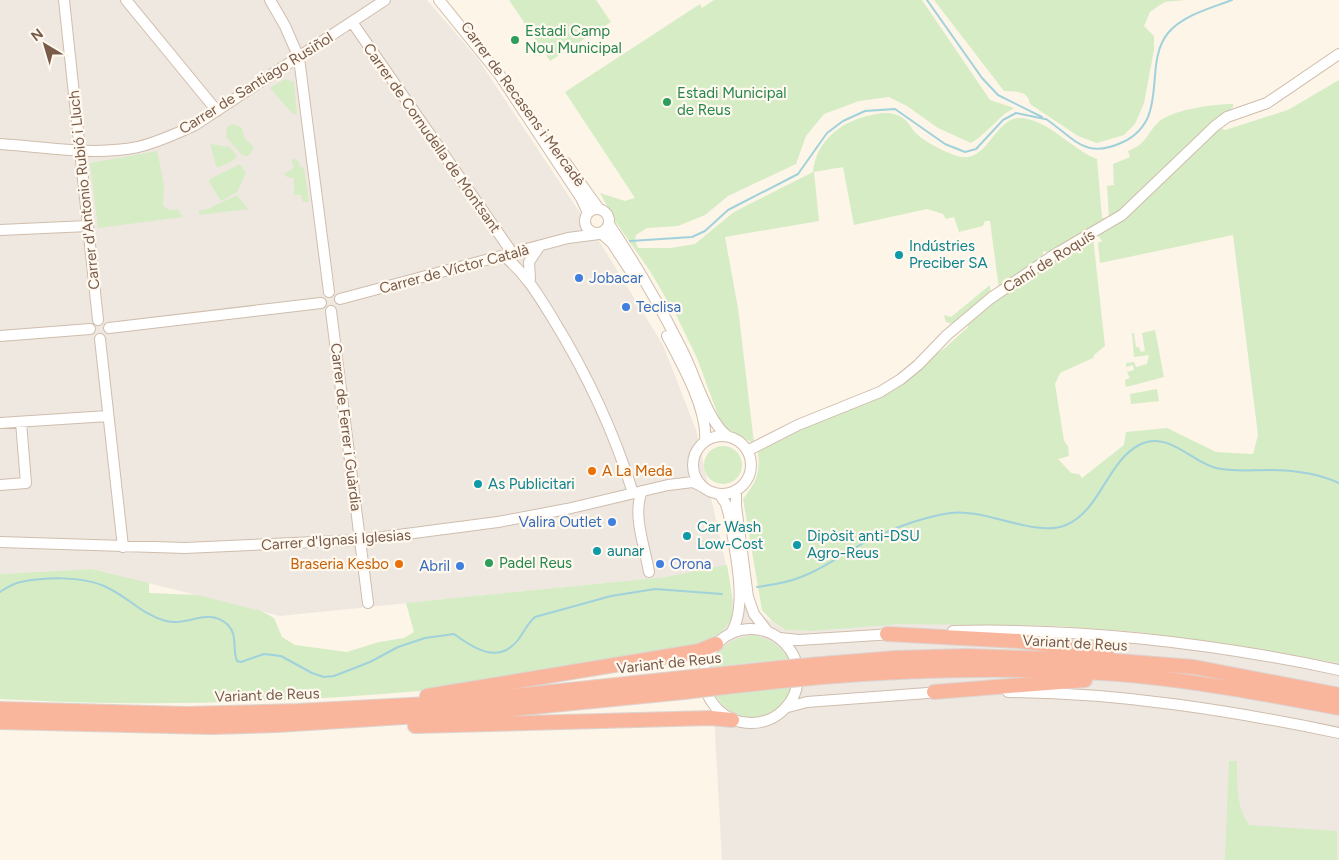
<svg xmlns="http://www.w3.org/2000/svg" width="1339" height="860" font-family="Figtree,sans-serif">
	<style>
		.industrial { fill: #eee8e1 }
		.green { fill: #d5ecc5 }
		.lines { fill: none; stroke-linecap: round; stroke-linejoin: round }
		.stream { stroke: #a1d1db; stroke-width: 2 }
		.minor-casing { stroke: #d0bdac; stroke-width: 12 }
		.highway-casing { stroke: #dcd4d0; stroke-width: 16 }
		.minor { stroke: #fff; stroke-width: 10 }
		.highway { stroke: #fab69d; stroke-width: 14 }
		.highway-bridge-casing { stroke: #dcd4d0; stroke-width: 16; stroke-linecap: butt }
		.highway-bridge { stroke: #fab69d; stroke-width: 14 }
		.leisure-dot { fill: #2e9e5b; stroke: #fff9ef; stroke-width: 2 }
		.culture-dot { fill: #0f9aa8; stroke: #fff9ef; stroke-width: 2 }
		.shop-dot { fill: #3f7fe0; stroke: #fff9ef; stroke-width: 2 }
		.food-dot { fill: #e8710a; stroke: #fff9ef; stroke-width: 2 }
		.labels { text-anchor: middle; stroke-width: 4.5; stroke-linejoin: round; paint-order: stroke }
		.leisure-label { font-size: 15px; fill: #27864d; stroke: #fff9ef; text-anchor: start }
		.street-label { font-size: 15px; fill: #795b4a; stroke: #fff9ef }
		.culture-label { font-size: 15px; fill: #0d838f; stroke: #fff9ef; text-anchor: start }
		.shop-label { font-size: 15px; fill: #366cbe; stroke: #fff9ef; text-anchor: start }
		.food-label { font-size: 15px; fill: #c56008; stroke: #fff9ef; text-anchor: start }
	</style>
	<rect width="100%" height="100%" fill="#fdf5e8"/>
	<path class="industrial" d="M0,0H427L478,59L604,249L663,345L696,430L726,565L730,597L786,630L813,631L886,624H943L1064,627L1141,632L1199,640L1339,664V860H722L710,641L666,577L280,616L92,569L0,574Z"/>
	<path class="green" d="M509,0H596L611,22L550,61Z
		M714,0H922L990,100L1014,108C997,117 988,133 971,143L938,128L907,106L889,97L859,101L824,114L806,136L796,164L728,196L705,215L678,226L647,228L636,235L635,240L638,248H671L695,244L734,212L813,172C816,142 839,123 867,116C878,114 886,111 897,115C910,120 910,129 918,135C925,142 952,156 962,157C989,160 995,118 1020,118C1048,119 1071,149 1097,159L1102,218H1109L1107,186L1114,185L1113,164L1130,157L1128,151C1148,144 1147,131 1161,120C1177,109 1214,104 1233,104V107L1123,210L1052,253L1043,251V257L999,289L990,221H985L983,226L959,232L954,217L946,219L943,214L927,209L854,225L843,167L814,172L819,221L725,237L738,308L754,443L751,442L722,426L697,358L677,317L650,271L615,221L600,193L625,201L635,198L565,92L700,4L702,8Z
		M934,0H1185L1165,2L1157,7L1150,12L1144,26L1154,36V50L1144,103L1135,124L1124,135L1097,143L1078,136L1030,104C1028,90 1016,92 1004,91Z
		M285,79L294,82L297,114H293L270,88Z
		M1339,80V663L1221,643L1138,632L1057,626L899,624L813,631L786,630L773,622L762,610L743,499C757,481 760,474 758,451L793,432L866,402L945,348L968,327L967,321L1023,281H1027L1028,275L1093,237L1105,346L1095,354L1093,358L1060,373L1055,384L1064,441L1068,446L1069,456L1058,459L1071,473L1079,474L1082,478L1124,445L1126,432L1167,428L1216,452L1253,454L1258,435L1233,235L1100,263L1098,243L1102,241L1098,235L1219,127L1225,130L1288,110Z
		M232,124L242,128L244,137L254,148L248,156L242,155L226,137L227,127Z
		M210,144L230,147L237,156L231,162L217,168Z
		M157,151L164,185L163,206L169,210L178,209L183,217L98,228L90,163Z
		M293,158L298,161L300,167L304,168L309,202H303L301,195H294V178L287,177L284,174L294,168L292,162Z
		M240,164L246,173L237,192L221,201L209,182L210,179Z
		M237,195L248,209L199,215V211L208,209Z
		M990,285L991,295L952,324L946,322L944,315L951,317Z
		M1155,330L1164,377L1126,387L1125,380L1130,378L1127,372L1134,370L1133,365L1126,367V363L1134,362L1136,367L1147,364L1149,355L1134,357L1132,333H1134L1136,347H1139L1141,352L1145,351L1142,333Z
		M1157,389L1159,401L1131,404L1130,394Z
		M704 465a19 19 0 1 1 38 0a19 19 0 1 1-38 0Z
		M727,565L732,595V618L726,627L710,641L694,647L420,691C281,703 140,707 0,699V574L92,569L149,583V593L198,595L261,611L274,618L282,637L295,645L347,652L379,642L404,638L414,632L406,603L666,577Z
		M754,635C771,640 779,645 789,659L710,667C719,646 732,638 754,635Z
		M792,687C776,725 738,729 715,695Z
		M1229,761H1237C1237,784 1236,806 1249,825L1337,831V860H1225Z"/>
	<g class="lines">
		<path class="stream" d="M927,0L982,78L998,95L1042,117
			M1046,119C1075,139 1085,160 1123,142C1171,119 1142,65 1168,33C1183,15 1211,8 1232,0
			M630,241L692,237L705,231L728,210L798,174L827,133L843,121L865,111L895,109L945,144L965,152L976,149L1003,120L1016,113L1045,119
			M757,587C772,585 787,583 801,577C819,571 835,559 851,550C880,533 917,518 950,513C986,508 1035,538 1066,525C1100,511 1107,462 1139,445C1168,430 1190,461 1216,468C1233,472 1251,470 1269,470C1292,470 1317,473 1339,483
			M0,592C6,588 14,583 21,582C45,577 81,576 104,586C126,595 142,615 166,621C187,627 209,606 228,625C238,635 232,649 237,661L241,662L264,654L281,656L312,673L324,677L334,676L370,662L398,647L425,638L454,634C473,648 498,665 518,640C524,632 527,624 535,617L611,596L655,589L722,594"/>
		<defs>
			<path id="minor" d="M64,0L98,320
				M126,0L217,111
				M270,0L285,26L299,58L329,292
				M439,0L499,74L581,198L588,213
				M352,22L513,254
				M0,144C44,147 94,156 138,147C158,142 176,134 195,125L385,0
				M566,163L599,209
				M585 221a12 12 0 1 1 24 0a12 12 0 1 1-24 0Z
				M609,224C635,263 659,304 680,346C694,371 706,419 727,436
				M0,230L88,226
				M601,233L612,243L631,272
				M504,256C526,274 539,296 553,319C587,374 614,432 633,493
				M530,279L529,262L539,247
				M340,299L568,238L599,234
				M331,311L368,603
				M109,328L321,303
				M0,336L90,329
				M667,336C682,364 708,410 705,441
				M100,339L123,547
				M0,423L108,416
				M693 465a29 29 0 1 1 58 0a29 29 0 1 1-58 0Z
				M747,451L798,425L880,392L901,379L918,365L947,335L991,298L1054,255L1122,215L1215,126L1227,117L1267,103L1339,54
				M0,485L26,483L21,422
				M736,490V506L748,597L754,614L767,631
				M642,491C632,515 645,547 649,572
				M720,495L726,504L729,515C734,547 749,606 731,633
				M0,542L185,548L360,540L498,522L567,509L668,485L693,482L703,487
				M704 676a47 47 0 1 1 94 0a47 47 0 1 1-94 0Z
				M953,631C1081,628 1213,643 1339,670
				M780,638L799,640L893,634
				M1008,692C1120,693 1229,710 1339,733
				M788,707L807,702L941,692"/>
			<path id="highway" d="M887,634L1019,641L1107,652
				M821,664L896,658L966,656L1118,661L1194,667L1339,695
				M723,674L779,668
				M822,677C921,669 1019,667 1118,674C1192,680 1266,694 1339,708
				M725,687L780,681
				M934,692L1085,680
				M427,696L699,651L716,644
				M0,709L187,714L298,711L447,703L682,678
				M0,722L212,727L277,725L483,712L684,692
				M415,726L711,718L732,720"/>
		</defs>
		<use href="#minor" class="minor-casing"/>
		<use href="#highway" class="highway-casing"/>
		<use href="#minor" class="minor"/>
		<use href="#highway" class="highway"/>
		<defs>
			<path id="highway-bridge" d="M779,668L821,664
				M682,678L723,674
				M780,681L822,677
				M684,692L725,687"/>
		</defs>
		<use href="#highway-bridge" class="highway-bridge-casing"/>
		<use href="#highway-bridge" class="highway-bridge"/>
	</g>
	<g class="leisure-dot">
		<circle cx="515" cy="40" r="5"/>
		<circle cx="667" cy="102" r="5"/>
		<circle cx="489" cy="563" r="5"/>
	</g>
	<g class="culture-dot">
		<circle cx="899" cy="255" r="5"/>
		<circle cx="478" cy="484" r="5"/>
		<circle cx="687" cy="536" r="5"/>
		<circle cx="797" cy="545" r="5"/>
		<circle cx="597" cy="551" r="5"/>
	</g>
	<g class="shop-dot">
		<circle cx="579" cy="278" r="5"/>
		<circle cx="626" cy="307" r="5"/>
		<circle cx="612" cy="522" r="5"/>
		<circle cx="660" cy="564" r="5"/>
		<circle cx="460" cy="566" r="5"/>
	</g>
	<g class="food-dot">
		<circle cx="592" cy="471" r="5"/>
		<circle cx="399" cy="564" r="5"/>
	</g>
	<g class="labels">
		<g class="leisure-label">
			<text x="525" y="36">Estadi Camp<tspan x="525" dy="17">Nou Municipal</tspan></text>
			<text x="677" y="98">Estadi Municipal<tspan x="677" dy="17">de Reus</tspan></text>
			<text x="499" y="568">Padel Reus</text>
		</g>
		<g class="street-label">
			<text transform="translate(256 83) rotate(-32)" y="5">Carrer de Santiago Rusiñol</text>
			<text transform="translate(523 104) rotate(54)" y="5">Carrer de Recasens i Mercadè</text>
			<text transform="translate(432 138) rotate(55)" y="5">Carrer de Cornudella de Montsant</text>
			<text transform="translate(84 190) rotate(-96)" y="5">Carrer d'Antonio Rubió i Lluch</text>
			<text transform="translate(1049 261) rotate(-32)" y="5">Camí de Roquís</text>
			<text transform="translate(454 269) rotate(-15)" y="5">Carrer de Víctor Català</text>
			<text transform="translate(346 427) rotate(83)" y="5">Carrer de Ferrer i Guàrdia</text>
			<text transform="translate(336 540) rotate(-4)" y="5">Carrer d'Ignasi Iglesias</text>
			<text transform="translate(1075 643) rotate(3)" y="5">Variant de Reus</text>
			<text transform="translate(669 663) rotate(-6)" y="5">Variant de Reus</text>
			<text transform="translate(267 695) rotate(-2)" y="5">Variant de Reus</text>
		</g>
		<g class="culture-label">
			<text x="909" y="251">Indústries<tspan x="909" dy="17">Preciber SA</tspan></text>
			<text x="488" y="489">As Publicitari</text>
			<text x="697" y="532">Car Wash<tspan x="697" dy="17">Low-Cost</tspan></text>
			<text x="807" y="541">Dipòsit anti-DSU<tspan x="807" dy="17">Agro-Reus</tspan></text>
			<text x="607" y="556">aunar</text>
		</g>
		<g class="shop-label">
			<text x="589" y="283">Jobacar</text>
			<text x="636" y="312">Teclisa</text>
			<text x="602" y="527" text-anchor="end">Valira Outlet</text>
			<text x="670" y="569">Orona</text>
			<text x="450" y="571" text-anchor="end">Abril</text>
		</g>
		<g class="food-label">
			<text x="602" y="476">A La Meda</text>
			<text x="389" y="569" text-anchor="end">Braseria Kesbo</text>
		</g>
	</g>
	<g transform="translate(45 45) rotate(322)" stroke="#fff9ef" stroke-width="4" paint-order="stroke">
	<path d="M0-4L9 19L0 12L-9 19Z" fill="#795b4a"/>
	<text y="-8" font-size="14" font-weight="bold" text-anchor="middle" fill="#795b4a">N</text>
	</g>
</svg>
